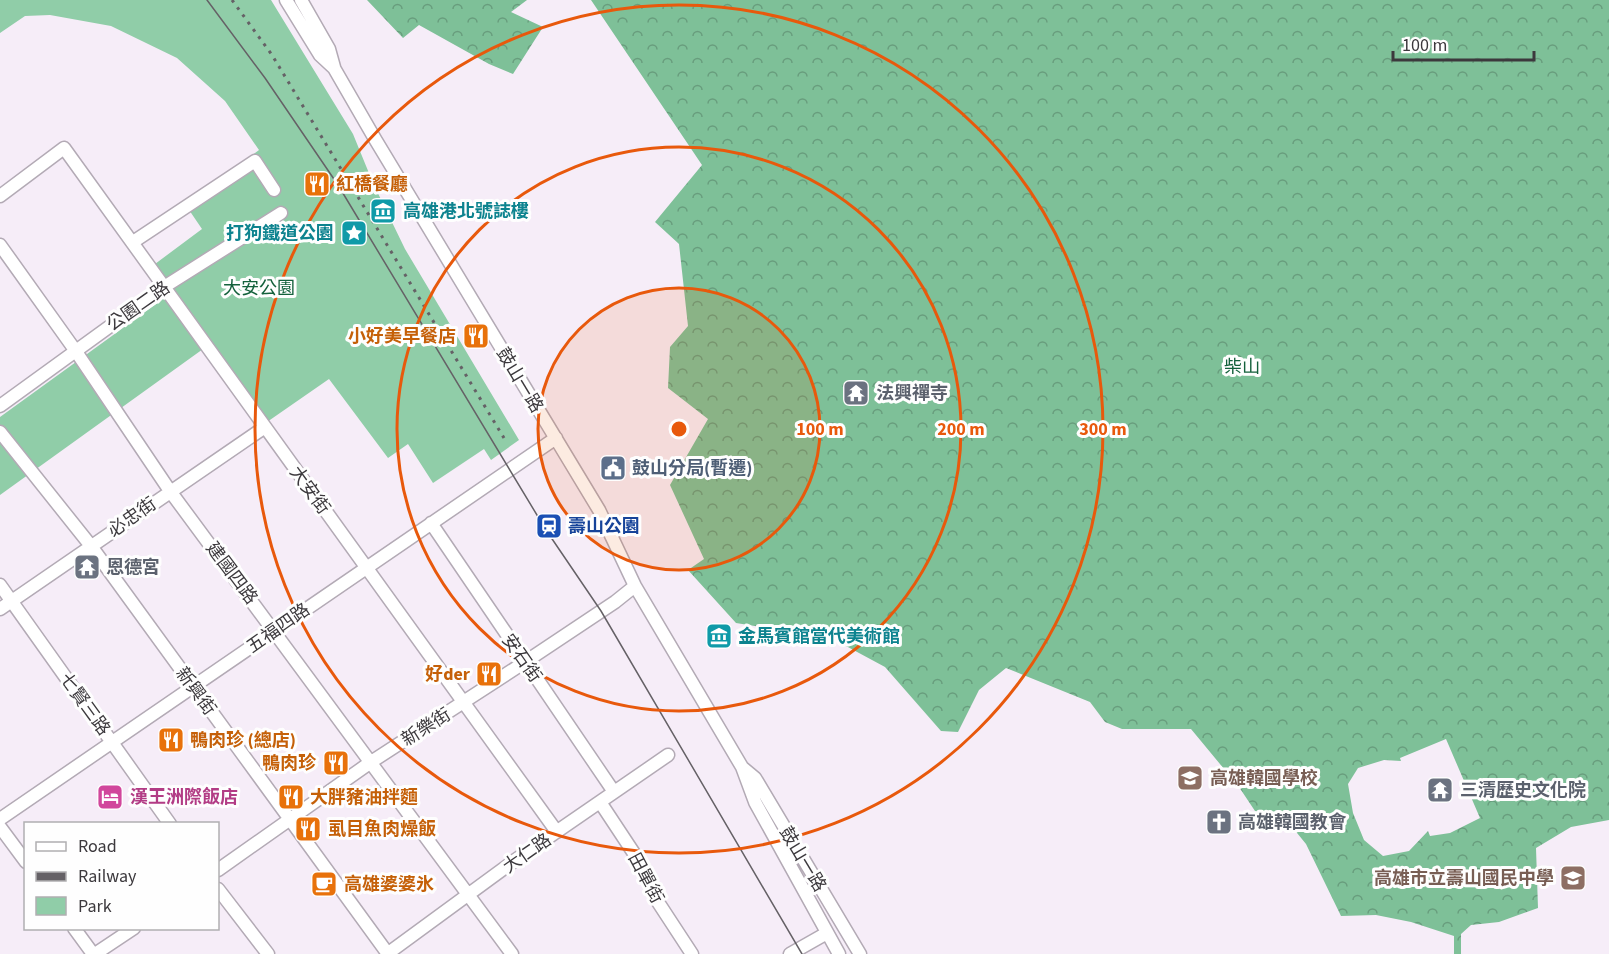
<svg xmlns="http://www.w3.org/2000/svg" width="1609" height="954" font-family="'Source Sans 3','Noto Sans TC',sans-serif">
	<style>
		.forest { fill: url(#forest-crowns); fill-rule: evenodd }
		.park { fill: #90cda8 }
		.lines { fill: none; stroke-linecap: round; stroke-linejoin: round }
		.minor-casing { stroke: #b3aab5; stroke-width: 15 }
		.minor { stroke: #fff; stroke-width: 12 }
		.tram { stroke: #656166; stroke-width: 1.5 }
		.rail { stroke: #656166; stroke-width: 3; stroke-dasharray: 3 6; stroke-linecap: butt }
		.ring { fill: none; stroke: #e8590c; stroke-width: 3 }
		.labels { text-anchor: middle; stroke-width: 6; stroke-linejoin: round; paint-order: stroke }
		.food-label { font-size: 18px; font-weight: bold; fill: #c56008; stroke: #fefefe; text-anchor: start }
		.culture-label { font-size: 18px; font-weight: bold; fill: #0d838f; stroke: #fefefe; text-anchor: start }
		.park-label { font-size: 18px; fill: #14613c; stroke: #fefefe }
		.street-label { font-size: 18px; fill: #3c393d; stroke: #fefefe }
		.worship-label { font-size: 18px; font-weight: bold; fill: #5b616d; stroke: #fefefe; text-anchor: start }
		.service-label { font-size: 18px; font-weight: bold; fill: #4e5e75; stroke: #fefefe; text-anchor: start }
		.transit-label { font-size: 18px; font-weight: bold; fill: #164399; stroke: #fefefe; text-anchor: start }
		.education-label { font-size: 18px; font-weight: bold; fill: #785e54; stroke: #fefefe; text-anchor: start }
		.hotel-label { font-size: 18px; font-weight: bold; fill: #b23c85; stroke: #fefefe; text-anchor: start }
		.centre { fill: #e8590c; stroke: #fefefe; stroke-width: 3 }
		.ring-label { font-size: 18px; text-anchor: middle; font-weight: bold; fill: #e8590c; stroke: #fefefe; stroke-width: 6; stroke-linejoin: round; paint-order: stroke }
	</style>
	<defs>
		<pattern id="forest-crowns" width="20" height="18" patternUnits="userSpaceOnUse" patternTransform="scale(1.5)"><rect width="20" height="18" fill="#7ec098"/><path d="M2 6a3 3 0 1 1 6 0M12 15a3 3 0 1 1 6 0" fill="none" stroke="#689d7d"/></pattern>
	</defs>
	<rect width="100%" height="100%" fill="#f6edf8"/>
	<path class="forest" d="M367,0H527L511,12L543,27L513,74L489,64L419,25L403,38Z
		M591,0H1609V820L1571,827L1536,848L1538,908L1499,922L1471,925L1461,934V954H1454V936L1411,922L1376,915L1341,916L1306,844L1284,817L1255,811L1239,787L1191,729H1122L1105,722L1090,702L1006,668L979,690L958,732L941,731L885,667L833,639L736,623L688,570L704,559L670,485L708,419L668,388L670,347L688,326L679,244L655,222L702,165ZM1446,739L1480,818L1450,833L1430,836L1428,831L1409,851L1383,856L1364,840L1353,813L1348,784L1358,768L1384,760L1401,761L1400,758Z"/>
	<path class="park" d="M0,0H271L353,134L373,183L405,249L519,440L491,460L484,449L433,483L408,444L388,458L329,379L267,422L210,344L0,495V417L174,291L155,264L202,229L185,204L259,150L225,101L177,58L111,26L50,15L25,16L0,33Z"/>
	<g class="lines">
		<defs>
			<path id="minor" d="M286,0L320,55L334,68L375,139L599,510L635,586L742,767L755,802L839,954
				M301,0L329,49L334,67
				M0,196L64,148L557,832
				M133,242L255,161L274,190
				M0,245L75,350L170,491L512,954
				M0,406L164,287L281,213
				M0,432L91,546L388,954
				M431,523L614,792
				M0,585L170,824
				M0,609L265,427
				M743,768L755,778L860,954
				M600,802L645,870L656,899L692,954
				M0,819L556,438
				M0,827L26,862
				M218,870L371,762L525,662L615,602L635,586
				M218,889L268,954
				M74,928L93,954
				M95,954L134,928
				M387,954L514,861L668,755
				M790,954L827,933"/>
		</defs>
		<use href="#minor" class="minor-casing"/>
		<use href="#minor" class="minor"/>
		<path class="tram" d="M207,0L265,78L338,185L546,530L601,611L802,954"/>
		<path class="rail" d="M232,0L272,55L504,438"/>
	</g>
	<circle cx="679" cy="429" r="141" fill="#e8590c" fill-opacity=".12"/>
	<g class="ring">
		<circle cx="679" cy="429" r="141"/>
		<circle cx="679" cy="429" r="282"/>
		<circle cx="679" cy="429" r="424"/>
	</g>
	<defs>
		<symbol id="restaurant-square" viewBox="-11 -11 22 22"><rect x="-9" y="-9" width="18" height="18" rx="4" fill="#e8710a" stroke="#fefefe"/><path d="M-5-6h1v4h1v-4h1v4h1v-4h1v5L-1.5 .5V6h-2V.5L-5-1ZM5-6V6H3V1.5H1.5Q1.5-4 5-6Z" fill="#fff"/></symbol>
		<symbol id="museum-square" viewBox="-11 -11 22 22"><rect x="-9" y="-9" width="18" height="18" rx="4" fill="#0f9aa8" stroke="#fefefe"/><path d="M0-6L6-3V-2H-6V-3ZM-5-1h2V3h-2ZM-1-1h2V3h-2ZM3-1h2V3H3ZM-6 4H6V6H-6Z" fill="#fff"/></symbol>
		<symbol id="sight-square" viewBox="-11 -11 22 22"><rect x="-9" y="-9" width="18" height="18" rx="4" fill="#0f9aa8" stroke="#fefefe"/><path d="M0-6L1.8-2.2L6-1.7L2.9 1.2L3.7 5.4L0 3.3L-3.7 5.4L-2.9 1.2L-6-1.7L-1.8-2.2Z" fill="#fff"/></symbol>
		<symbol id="temple-square" viewBox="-11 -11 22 22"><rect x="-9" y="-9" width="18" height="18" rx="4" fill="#6b7280" stroke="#fefefe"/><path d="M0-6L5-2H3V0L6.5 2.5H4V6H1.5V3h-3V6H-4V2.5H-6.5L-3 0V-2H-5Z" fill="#fff"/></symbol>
		<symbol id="civic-square" viewBox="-11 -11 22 22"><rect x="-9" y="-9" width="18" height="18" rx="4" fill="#5c6f8a" stroke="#fefefe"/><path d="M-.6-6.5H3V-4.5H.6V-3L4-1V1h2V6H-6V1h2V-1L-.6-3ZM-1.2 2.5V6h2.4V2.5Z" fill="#fff"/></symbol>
		<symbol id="station-square" viewBox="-11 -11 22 22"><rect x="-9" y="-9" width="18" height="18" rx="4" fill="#1a4fb4" stroke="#fefefe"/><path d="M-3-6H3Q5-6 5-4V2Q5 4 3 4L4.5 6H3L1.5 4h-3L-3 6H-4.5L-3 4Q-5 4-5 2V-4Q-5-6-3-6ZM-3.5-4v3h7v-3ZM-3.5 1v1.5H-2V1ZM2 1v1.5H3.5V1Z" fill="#fff"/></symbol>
		<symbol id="school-square" viewBox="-11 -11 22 22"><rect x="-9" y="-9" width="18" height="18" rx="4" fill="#8d6e63" stroke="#fefefe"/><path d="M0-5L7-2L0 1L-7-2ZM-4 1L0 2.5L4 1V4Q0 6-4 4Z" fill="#fff"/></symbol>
		<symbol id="hotel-square" viewBox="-11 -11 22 22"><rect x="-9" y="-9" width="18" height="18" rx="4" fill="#d1479c" stroke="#fefefe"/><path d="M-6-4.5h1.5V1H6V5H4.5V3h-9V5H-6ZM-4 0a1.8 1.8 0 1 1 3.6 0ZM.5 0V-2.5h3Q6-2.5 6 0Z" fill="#fff"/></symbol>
		<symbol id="church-square" viewBox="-11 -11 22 22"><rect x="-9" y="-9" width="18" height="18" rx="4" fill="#6b7280" stroke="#fefefe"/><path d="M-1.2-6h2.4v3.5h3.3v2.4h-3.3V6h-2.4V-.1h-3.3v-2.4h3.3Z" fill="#fff"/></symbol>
		<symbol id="cafe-square" viewBox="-11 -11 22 22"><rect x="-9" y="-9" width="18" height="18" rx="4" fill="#e8710a" stroke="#fefefe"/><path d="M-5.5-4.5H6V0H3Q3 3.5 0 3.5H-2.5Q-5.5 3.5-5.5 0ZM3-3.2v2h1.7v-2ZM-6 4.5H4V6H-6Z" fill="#fff"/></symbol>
	</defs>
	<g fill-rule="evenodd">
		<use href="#restaurant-square" x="302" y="169" width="30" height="30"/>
		<use href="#museum-square" x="368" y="196" width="30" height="30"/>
		<use href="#sight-square" x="339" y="218" width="30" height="30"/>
		<use href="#restaurant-square" x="461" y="321" width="30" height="30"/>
		<use href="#temple-square" x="841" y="378" width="30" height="30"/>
		<use href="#civic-square" x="598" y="453" width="30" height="30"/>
		<use href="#station-square" x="534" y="511" width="30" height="30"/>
		<use href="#temple-square" x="72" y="552" width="30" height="30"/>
		<use href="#museum-square" x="704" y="621" width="30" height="30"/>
		<use href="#restaurant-square" x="474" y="659" width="30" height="30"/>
		<use href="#restaurant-square" x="156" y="725" width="30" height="30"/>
		<use href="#restaurant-square" x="321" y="748" width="30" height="30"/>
		<use href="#school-square" x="1175" y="763" width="30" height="30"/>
		<use href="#temple-square" x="1425" y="775" width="30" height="30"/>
		<use href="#hotel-square" x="95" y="782" width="30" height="30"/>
		<use href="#restaurant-square" x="276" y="782" width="30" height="30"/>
		<use href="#church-square" x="1204" y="807" width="30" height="30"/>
		<use href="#restaurant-square" x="293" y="814" width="30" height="30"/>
		<use href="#school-square" x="1558" y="863" width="30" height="30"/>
		<use href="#cafe-square" x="309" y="869" width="30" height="30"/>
	</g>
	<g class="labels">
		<g class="food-label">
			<text x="336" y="190">紅橋餐廳</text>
			<text x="456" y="342" text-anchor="end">小好美早餐店</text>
			<text x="470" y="680" text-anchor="end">好der</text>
			<text x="190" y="746">鴨肉珍 (總店)</text>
			<text x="316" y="769" text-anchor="end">鴨肉珍</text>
			<text x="310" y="803">大胖豬油拌麵</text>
			<text x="328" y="835">虱目魚肉燥飯</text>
			<text x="344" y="890">高雄婆婆氷</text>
		</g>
		<g class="culture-label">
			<text x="403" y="217">高雄港北號誌樓</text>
			<text x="334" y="239" text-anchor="end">打狗鐵道公園</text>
			<text x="738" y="642">金馬賓館當代美術館</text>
		</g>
		<g class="park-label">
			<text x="259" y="294">大安公園</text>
			<text x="1242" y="373">柴山</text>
		</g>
		<g class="street-label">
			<text transform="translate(138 306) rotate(-35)" y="6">公園二路</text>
			<text transform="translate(520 380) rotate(59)" y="6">鼓山一路</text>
			<text transform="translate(310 490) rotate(54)" y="6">大安街</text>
			<text transform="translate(132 517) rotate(-35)" y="6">必忠街</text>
			<text transform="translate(232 573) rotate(53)" y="6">建國四路</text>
			<text transform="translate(278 628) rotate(-35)" y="6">五福四路</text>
			<text transform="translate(522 658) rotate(55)" y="6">安石街</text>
			<text transform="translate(196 691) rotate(54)" y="6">新興街</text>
			<text transform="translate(85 704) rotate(54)" y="6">七賢三路</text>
			<text transform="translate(426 727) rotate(-32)" y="6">新樂街</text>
			<text transform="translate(527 853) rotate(-35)" y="6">大仁路</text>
			<text transform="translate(803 859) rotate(59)" y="6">鼓山一路</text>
			<text transform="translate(646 878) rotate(62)" y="6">田單街</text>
		</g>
		<g class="worship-label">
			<text x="876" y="399">法興禪寺</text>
			<text x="106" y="573">恩德宮</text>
			<text x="1460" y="796">三清歷史文化院</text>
			<text x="1238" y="828">高雄韓國教會</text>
		</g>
		<g class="service-label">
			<text x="632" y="474">鼓山分局(暫遷)</text>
		</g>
		<g class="transit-label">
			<text x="568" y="532">壽山公園</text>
		</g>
		<g class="education-label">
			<text x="1210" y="784">高雄韓國學校</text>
			<text x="1554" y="884" text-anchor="end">高雄市立壽山國民中學</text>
		</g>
		<g class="hotel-label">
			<text x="130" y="803">漢王洲際飯店</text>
		</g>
	</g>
	<circle cx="679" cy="429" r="9" class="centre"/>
	<g class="ring-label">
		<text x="820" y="435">100 m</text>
		<text x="961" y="435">200 m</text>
		<text x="1103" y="435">300 m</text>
	</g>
	<rect x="24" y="822" width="195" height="108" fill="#fefefe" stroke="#b0afb1" stroke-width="1.5"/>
	<rect x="36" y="842" width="30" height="9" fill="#ffffff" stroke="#b0afb1" stroke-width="1.5"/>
	<text x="78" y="852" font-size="18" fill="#3c393d">Road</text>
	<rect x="36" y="872" width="30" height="9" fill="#656166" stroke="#b0afb1" stroke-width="1.5"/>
	<text x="78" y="882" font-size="18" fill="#3c393d">Railway</text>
	<rect x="36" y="897" width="30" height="18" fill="#90cda8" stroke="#b0afb1" stroke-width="1.5"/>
	<text x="78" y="912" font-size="18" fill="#3c393d">Park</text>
	<path d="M1393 51v9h141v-9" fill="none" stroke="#3c393d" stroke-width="3"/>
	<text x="1402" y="51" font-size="18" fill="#3c393d" stroke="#fefefe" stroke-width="4.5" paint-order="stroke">100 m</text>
</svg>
